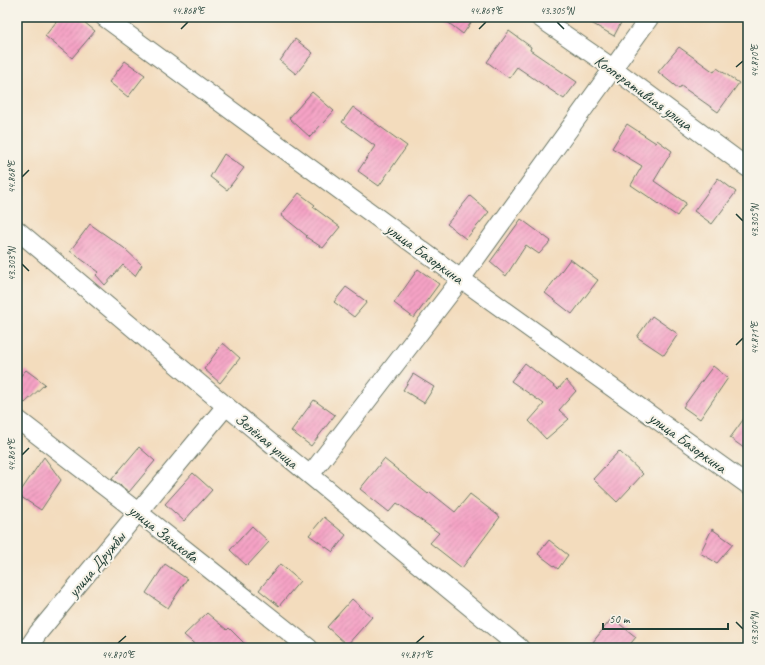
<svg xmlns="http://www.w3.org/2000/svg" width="765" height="665" font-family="Caveat,sans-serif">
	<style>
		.building { fill: url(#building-hatch) }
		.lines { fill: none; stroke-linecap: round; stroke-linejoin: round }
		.street-casing { stroke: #697564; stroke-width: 20 }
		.street { stroke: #fff; stroke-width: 18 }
		.ticks { fill: none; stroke: #1f3d34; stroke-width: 1.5 }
		.labels { text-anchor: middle; stroke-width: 4; stroke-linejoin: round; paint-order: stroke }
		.street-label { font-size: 16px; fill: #1f3d34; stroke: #f7f3e8 }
		.neatline { fill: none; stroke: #1f3d34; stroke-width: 1.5 }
		.ticks-label { font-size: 10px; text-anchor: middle; fill: #1f3d34 }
	</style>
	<defs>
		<pattern id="building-hatch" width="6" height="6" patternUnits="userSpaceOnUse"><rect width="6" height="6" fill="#f5a2c5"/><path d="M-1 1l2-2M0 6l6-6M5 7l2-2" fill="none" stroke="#c685a1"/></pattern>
	</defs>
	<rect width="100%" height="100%" fill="#f7f3e8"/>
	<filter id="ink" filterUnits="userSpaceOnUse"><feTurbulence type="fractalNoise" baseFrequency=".025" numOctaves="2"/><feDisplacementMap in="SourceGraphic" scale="8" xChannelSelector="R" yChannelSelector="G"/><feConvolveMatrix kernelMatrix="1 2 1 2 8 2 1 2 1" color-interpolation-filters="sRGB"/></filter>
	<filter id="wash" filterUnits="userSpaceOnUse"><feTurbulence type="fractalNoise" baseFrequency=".012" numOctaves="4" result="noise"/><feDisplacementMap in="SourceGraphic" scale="16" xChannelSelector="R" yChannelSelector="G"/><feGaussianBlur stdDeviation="0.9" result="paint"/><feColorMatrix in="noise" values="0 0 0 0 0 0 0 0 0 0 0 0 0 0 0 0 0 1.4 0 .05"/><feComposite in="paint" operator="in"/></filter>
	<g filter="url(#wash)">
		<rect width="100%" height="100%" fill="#f3dcbd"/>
		<g id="blocks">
			<path class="building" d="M60,17H78L95,31L72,58L45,36Z
				M441,17H475L463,34Z
				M581,17H624L614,36Z
				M509,31L531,47L530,50L577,82L564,99L517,67L509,78L487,62Z
				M295,39L313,53L296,74L280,61Z
				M679,47L714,72L717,68L739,83L718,112L681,86L679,89L658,72Z
				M125,61L145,75L128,97L109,82Z
				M312,92L334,111L310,137L289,118Z
				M353,107L407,146L379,186L358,171L375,146L342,122Z
				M627,124L656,143L657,140L672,151L654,181L686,203L677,216L631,185L642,166L612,148Z
				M224,154L244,168L227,190L210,177Z
				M718,178L736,192L712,224L694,211Z
				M299,193L315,205L313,207L340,227L323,248L306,237L307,236L281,215Z
				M470,196L489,212L466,239L447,224Z
				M521,219L551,241L539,254L526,245L506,276L490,262Z
				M90,224L124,248L142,265L135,276L123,265L105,285L96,275L99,272L70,251Z
				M570,259L598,280L572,314L545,293Z
				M418,269L439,284L414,318L394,303Z
				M346,287L367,302L354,317L334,302Z
				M652,316L678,334L664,355L637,337Z
				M223,343L240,358L220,383L204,369Z
				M525,363L558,389L566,380L576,391L559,410L569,419L546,439L529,421L544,404L511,381Z
				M713,366L728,378L700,419L683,407Z
				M26,370L45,384L25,403L17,397V380Z
				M413,374L434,387L424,403L403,390Z
				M314,400L335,415L311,446L291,431Z
				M748,413V451L730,438Z
				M139,447L155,461L129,492L112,479Z
				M619,451L643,474L617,502L593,479Z
				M44,457L61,480L41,510L18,495Z
				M384,459L428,494L430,492L455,512L470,494L500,517L462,568L430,543L439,533L397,503L389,512L360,489Z
				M193,473L212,490L184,521L165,504Z
				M324,517L346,535L333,552L309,535Z
				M252,526L269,542L247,566L230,550Z
				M712,529L733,544L717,563L700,553Z
				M549,540L568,555L558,569L538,554Z
				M165,564L187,579L168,608L146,593Z
				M280,564L300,581L279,606L259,590Z
				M352,599L372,617L347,645L327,627Z
				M207,613L227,630L229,628L249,648H199L184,635Z
				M612,618L636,637L627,648H601L593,642Z"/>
		</g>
	</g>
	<g filter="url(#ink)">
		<use href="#blocks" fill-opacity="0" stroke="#697564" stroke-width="1"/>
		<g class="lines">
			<defs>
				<path id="street" d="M104,17L461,279L748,485
					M539,17L614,69L748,168
					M17,230L226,406L520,648
					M17,419L139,513L309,648
					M310,475L461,279L650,17
					M28,648L38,633L226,406"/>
			</defs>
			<use href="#street" class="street-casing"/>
			<use href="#street" class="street"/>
		</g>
	</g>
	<path class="ticks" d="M557,22L564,29M181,29L188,22M479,29L486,22M736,67L743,61M22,177L29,170M736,214L743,221M22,264L29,271M736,345L743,338M22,455L29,448M736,622L743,629M118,643L126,636M416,643L424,636"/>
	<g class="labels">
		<g class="street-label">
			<text transform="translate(644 92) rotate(36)" y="6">Кооперативная улица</text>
			<text transform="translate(425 253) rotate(36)" y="6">улица Базоркина</text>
			<text transform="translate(267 440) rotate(40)" y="6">Зелёная улица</text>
			<text transform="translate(688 442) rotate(36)" y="6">улица Базоркина</text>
			<text transform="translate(164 533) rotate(38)" y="6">улица Зязикова</text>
			<text transform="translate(96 564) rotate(-50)" y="6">улица Дружбы</text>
		</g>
	</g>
	<rect width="765" height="665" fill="none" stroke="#f7f3e8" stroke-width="44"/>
	<path d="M603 623v6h125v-6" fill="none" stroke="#1f3d34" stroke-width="2"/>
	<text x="609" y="623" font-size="12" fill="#1f3d34" stroke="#f7f3e8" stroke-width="3" paint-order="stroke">50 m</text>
	<rect x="22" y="22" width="721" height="621" class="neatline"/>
	<g class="ticks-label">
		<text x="188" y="14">44.868°E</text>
		<text x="486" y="14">44.869°E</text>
		<text x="557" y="14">43.305°N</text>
		<text transform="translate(754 61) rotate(-90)" y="4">44.870°E</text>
		<text transform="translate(11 177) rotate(-90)" y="4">44.868°E</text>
		<text transform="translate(754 221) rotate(-90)" y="4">43.305°N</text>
		<text transform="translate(11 264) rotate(-90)" y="4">43.303°N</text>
		<text transform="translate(754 338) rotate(-90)" y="4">44.871°E</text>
		<text transform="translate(11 455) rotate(-90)" y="4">44.869°E</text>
		<text transform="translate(754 629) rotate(-90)" y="4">43.304°N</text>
		<text x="118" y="658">44.870°E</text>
		<text x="416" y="658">44.871°E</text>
	</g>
</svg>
